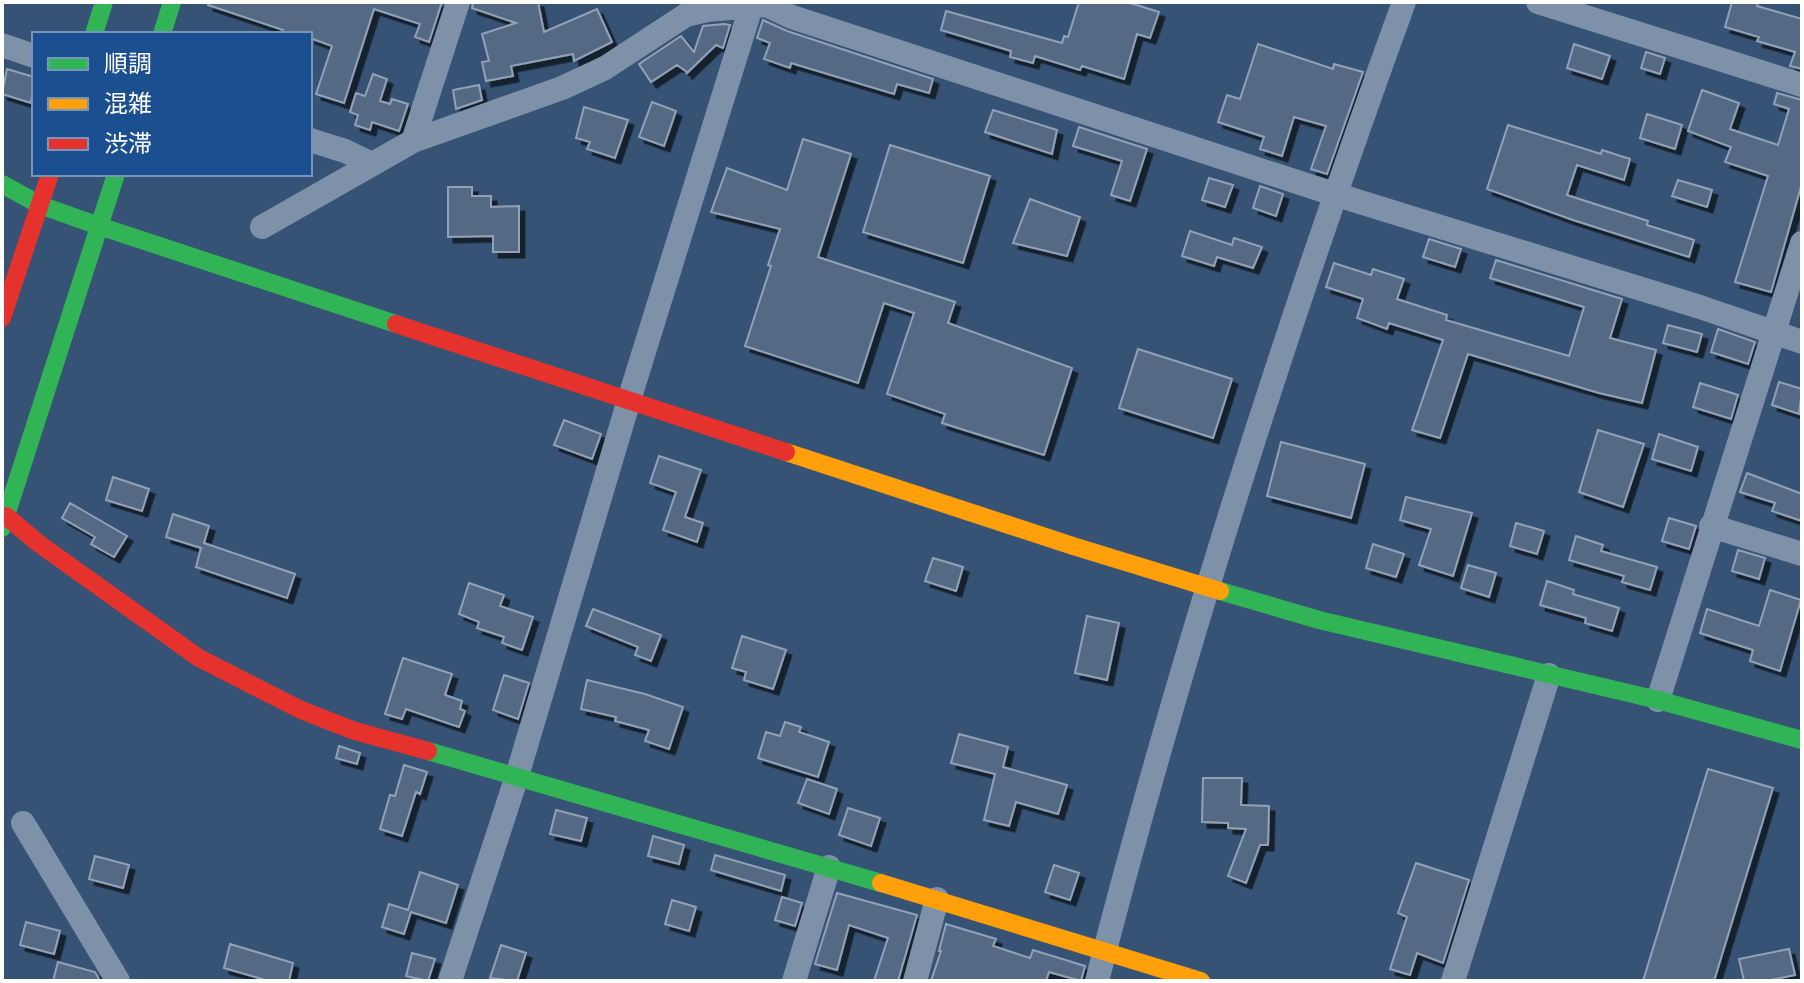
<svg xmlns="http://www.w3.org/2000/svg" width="1804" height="983" font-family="Raleway,'Noto Sans JP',sans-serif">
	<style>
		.building { fill: #526984; stroke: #92a2b6; stroke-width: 2; filter: url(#shadow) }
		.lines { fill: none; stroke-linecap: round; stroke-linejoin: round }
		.street { stroke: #7d92a8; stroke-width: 24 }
		.fast { stroke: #30b455; stroke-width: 18 }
		.slow { stroke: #ff9f0a; stroke-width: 18 }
		.jam { stroke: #e5322d; stroke-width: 18 }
	</style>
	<defs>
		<filter id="shadow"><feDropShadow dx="5.5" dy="5.5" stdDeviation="0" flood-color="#0009"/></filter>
	</defs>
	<rect width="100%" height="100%" fill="#365274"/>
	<path class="building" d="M209,2H442L429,42L415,37L420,24L374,9L344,103L316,94L332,46L310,38V34H282L283,30L208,5Z
		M473,2H538L544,32L597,9L612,42L574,61L573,54L511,66L513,76L486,81L482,62L489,61L482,34L516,23L472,8Z
		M1079,2H1127L1159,12L1150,38L1137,34L1124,79L1082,66L1080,70L1035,56L1033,63L1010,57L1011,51L941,30L946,11L1062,43L1064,36L1068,37Z
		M1732,2H1758L1757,6L1802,19V69L1790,66L1795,52L1757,41L1759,37L1725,27Z
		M763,20L787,31L933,79L929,93L897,84L894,94L791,63L790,68L764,59L770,43L757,38Z
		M724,24L730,25L723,48L716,45L686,74L687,72L677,65L651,82L639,64L681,36L694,52L703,26Z
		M1258,44L1333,69L1334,64L1363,72L1327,174L1311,169L1326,126L1294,117L1282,156L1260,149L1264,137L1218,122L1227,95L1240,99Z
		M1574,44L1610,56L1602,79L1567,68Z
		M1646,52L1665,58L1660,74L1641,68Z
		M7,69L34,77L31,103L2,94Z
		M373,74L387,79L380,101L390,104L392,99L408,104L399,131L372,122L370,130L355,125L358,115L350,112L356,93L365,96Z
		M479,85L482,100L456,109L453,90Z
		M1702,90L1739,103L1730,129L1778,145L1789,109L1774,104L1777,93L1802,100V183L1771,292L1735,282L1768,176L1725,162L1731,147L1688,131Z
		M652,102L676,111L664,146L639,137Z
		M584,107L628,120L615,158L587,149L590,142L576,138Z
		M993,110L1057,130L1052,154L985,132Z
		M1647,114L1682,125L1675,149L1640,138Z
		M1508,125L1601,154L1602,150L1630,159L1624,180L1577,165L1567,195L1648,221L1647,225L1694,240L1689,257L1573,220L1487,189Z
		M1079,127L1147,149L1130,201L1111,195L1122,161L1073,146Z
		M803,139L851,154L818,257L955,302L948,323L1072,368L1044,455L942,423L945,414L887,394L914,313L884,303L858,383L745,346L771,266L768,265L780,229L711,212L727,168L787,190Z
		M890,145L990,176L963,263L863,232Z
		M1209,178L1233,185L1225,207L1202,200Z
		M1678,180L1712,190L1707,207L1672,196Z
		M1260,186L1283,194L1276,216L1253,208Z
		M448,187H472V196H491V207L519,206V252H493V236L448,237Z
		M1030,199L1080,217L1067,256L1013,243Z
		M1190,231L1232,245L1234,238L1262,247L1253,268L1217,257L1214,266L1182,256Z
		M1429,239L1461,249L1455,267L1423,257Z
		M1496,260L1622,299L1610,338L1656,350L1642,403L1599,393L1468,354L1440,438L1412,430L1443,340L1389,323L1387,329L1357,318L1363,299L1326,287L1334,263L1371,275L1373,269L1404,279L1397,299L1447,315L1446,320L1569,356L1584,307L1490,278Z
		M1668,325L1702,334L1697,352L1663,343Z
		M1718,329L1755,342L1748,364L1711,352Z
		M1138,349L1232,379L1213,438L1119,408Z
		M1779,382L1802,389L1799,414L1772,405Z
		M1700,383L1738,395L1731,419L1693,407Z
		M564,420L601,434L592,459L554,445Z
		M1598,430L1644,444L1623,507L1579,492Z
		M1659,434L1698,447L1691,471L1652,459Z
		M1281,442L1365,464L1351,518L1267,496Z
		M659,456L701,470L685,517L703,523L697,542L663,530L676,492L650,483Z
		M1747,473L1802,494V521L1772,511L1775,503L1740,492Z
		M113,477L149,489L142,511L106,500Z
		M1406,497L1472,513L1453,576L1419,565L1431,529L1400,520Z
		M70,503L127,536L114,557L91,544L95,537L62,518Z
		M173,514L209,526L204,543L295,574L287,598L196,567L201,548L166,537Z
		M1669,518L1696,526L1689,549L1662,541Z
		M1516,523L1544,531L1537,554L1510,546Z
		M1576,536L1603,545L1601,551L1657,567L1650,590L1622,582L1624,576L1569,560Z
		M1373,544L1404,554L1396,577L1366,568Z
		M1738,550L1765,558L1759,579L1732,571Z
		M933,558L963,567L956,591L925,581Z
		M1468,565L1496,573L1489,597L1461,588Z
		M1547,581L1574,590L1573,594L1619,608L1612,631L1585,623L1586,618L1540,605Z
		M469,583L504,595L500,606L533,617L522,650L502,643L504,637L477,628L479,622L459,614Z
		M1770,590L1801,600L1780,671L1750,661L1753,650L1700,633L1707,609L1759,626Z
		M593,609L661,635L651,661L635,655L638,647L586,626Z
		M1087,616L1119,623L1107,680L1075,673Z
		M742,636L786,650L773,689L744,680L746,672L732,668Z
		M403,658L452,674L445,695L462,701L460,709L465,711L459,727L406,709L402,719L385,714Z
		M504,675L529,683L518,719L493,710Z
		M587,680L645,694L683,707L669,749L645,741L649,730L615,721L616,717L581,709Z
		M785,722L801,727L799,732L829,742L818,777L758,758L766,732L780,736Z
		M959,734L1008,747L1003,767L1067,785L1058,814L1016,802L1009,826L984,820L995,774L951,763Z
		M339,746L360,753L357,764L336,758Z
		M404,765L427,772L420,794L416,792L402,836L380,829L390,795L395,796Z
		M1708,769L1773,788L1714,981H1643Z
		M1203,778H1242L1241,805L1269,806L1268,845H1260L1246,883L1228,876L1246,829L1228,828V823L1202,822Z
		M807,779L837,789L829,814L798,803Z
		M848,808L880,818L871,846L839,835Z
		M556,810L587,818L581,841L550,834Z
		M653,836L684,845L679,864L648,856Z
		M715,855L785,875L781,891L711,870Z
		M95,856L129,865L123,888L89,879Z
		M1416,863L1469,880L1443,963L1417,953L1410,975L1390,969L1407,917L1398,913Z
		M1054,865L1079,873L1070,900L1045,892Z
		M420,872L458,885L446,923L411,912L404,934L382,927L389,904L408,910Z
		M837,893L917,915L898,981H874L888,938L849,925L837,970L815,964Z
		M782,897L802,903L795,926L775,920Z
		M672,900L696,907L689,931L665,924Z
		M26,922L60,931L54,954L20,945Z
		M946,924L996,939L993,946L1030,958L1033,950L1085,966L1081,981L1049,972L1046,981H931L941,951H939Z
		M230,944L293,963L289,981H269L224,968Z
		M501,945L526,953L517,981L490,978Z
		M1789,949L1795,975L1766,981H1744L1739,959Z
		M412,953L435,959L428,981L406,976Z
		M58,962L95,972L100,981H53Z"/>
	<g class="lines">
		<path class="street" d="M1538,2L1802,85
			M766,5L792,17L1334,194L1700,307L1802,342
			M2,45L34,56
			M310,140L345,151L372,164
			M413,141L458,2
			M262,227L413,141L562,88L605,68L686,15L707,10L766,5
			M1711,526L1802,554
			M1658,700L1802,243
			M23,823L118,981
			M450,981L517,776L629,400L751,7
			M794,981L829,867
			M915,981L937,899
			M1097,981C1182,650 1287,323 1404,2
			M1453,981L1549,675"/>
		<path class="fast" d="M94,34L104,2
			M162,34L172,2
			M2,184L40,205L99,226L396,324
			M2,528L116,174
			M1220,591L1319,620L1658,700L1802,740
			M428,751L881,883"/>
		<path class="slow" d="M786,452L1073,546L1220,591
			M881,883L1201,981"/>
		<path class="jam" d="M2,318L50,174
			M396,324L786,452
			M6,516L38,543L199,658L301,710L355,731L428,751"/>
	</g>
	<rect width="1804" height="983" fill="none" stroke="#ffffff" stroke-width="8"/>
	<rect x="32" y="32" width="280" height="144" fill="#1b4f8f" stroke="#7695bc" stroke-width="2"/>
	<rect x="48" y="58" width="40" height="12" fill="#30b455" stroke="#7695bc" stroke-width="2"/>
	<text x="104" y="72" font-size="24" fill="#ffffff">順調</text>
	<rect x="48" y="98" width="40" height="12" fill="#ff9f0a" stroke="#7695bc" stroke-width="2"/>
	<text x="104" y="112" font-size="24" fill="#ffffff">混雑</text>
	<rect x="48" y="138" width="40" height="12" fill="#e5322d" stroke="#7695bc" stroke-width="2"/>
	<text x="104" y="152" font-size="24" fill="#ffffff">渋滞</text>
</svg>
